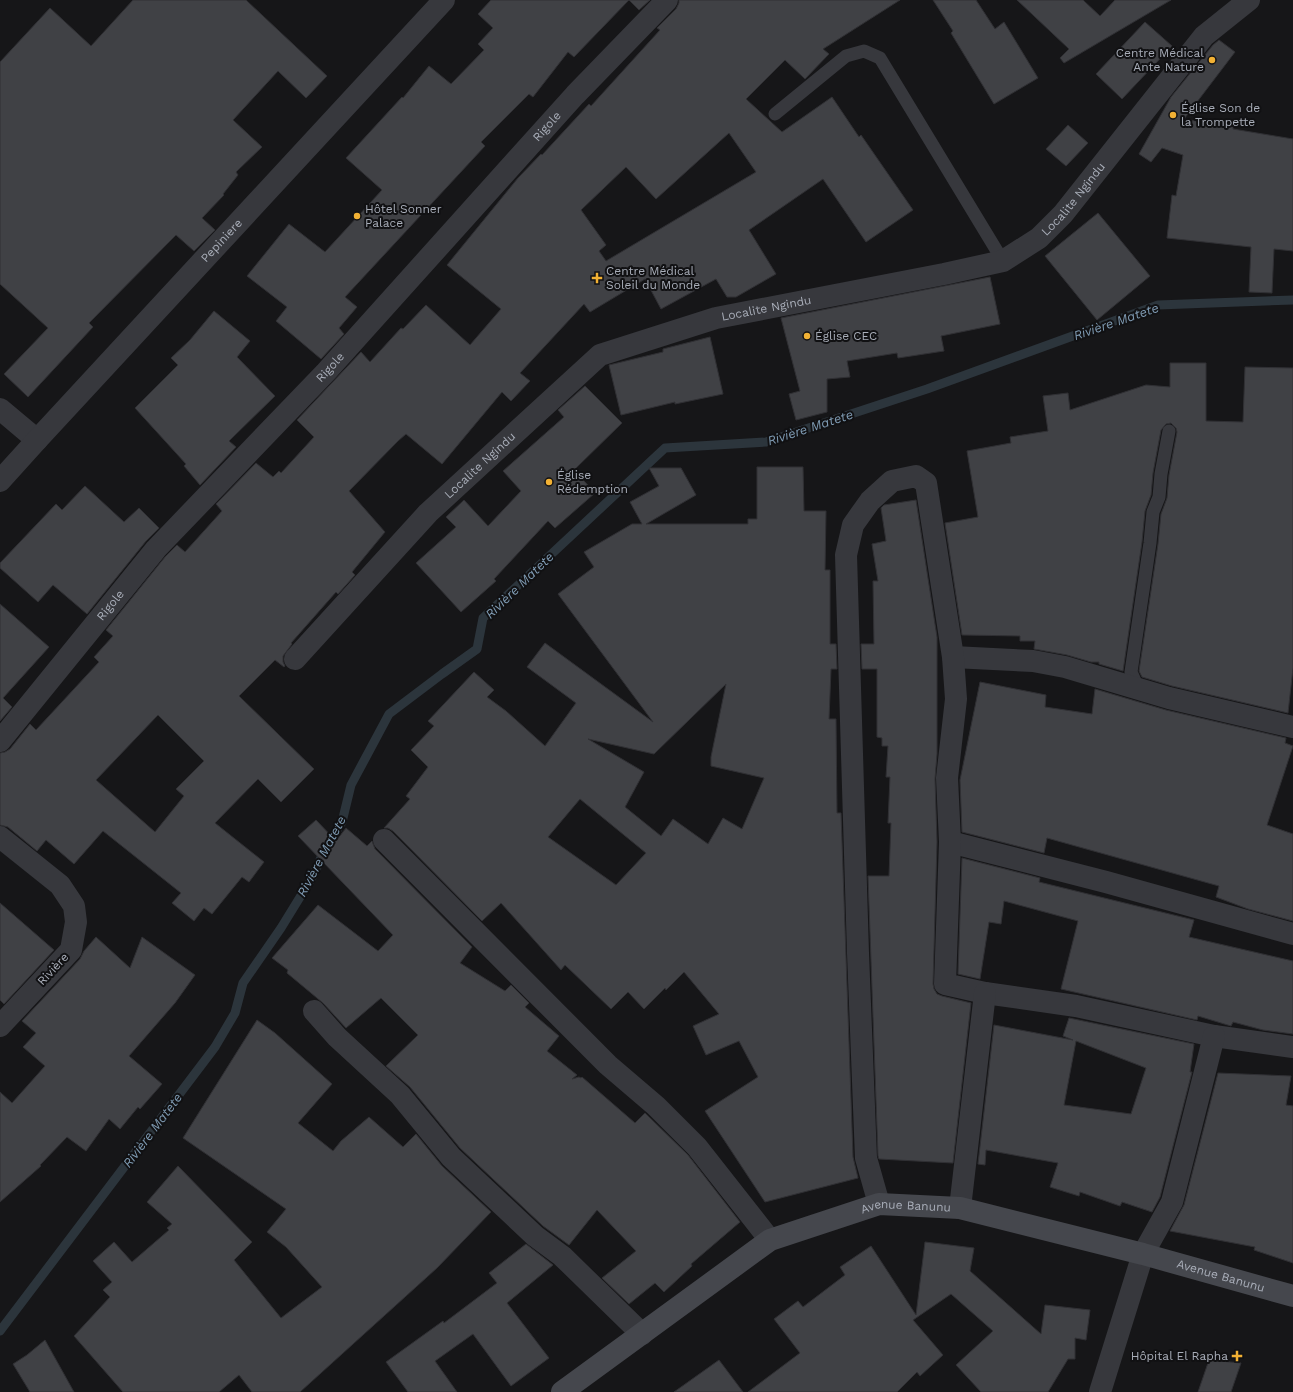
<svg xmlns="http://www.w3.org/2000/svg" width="1293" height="1392" font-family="'Work Sans',sans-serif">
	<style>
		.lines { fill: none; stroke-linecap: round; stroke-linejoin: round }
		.stream { stroke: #2c353c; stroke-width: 9 }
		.building { fill: #404145; stroke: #303034; fill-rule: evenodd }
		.lane { stroke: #37383d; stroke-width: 13 }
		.street { stroke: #37383d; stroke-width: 22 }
		.secondary { stroke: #45474d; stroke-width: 22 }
		.poi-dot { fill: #f2b134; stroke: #111113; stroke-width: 1.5 }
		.labels { text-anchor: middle; stroke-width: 4; stroke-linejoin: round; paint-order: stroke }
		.poi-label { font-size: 12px; fill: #a8adb8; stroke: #111113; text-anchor: start }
		.street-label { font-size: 12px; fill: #a8adb8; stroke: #111113 }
		.water-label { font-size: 13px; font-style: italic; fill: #7f9bb3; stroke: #111113 }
	</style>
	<rect width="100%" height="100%" fill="#161618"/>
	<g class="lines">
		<path class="stream" d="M0,1331L215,1047L235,1013L243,983L281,928L313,876L323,853L342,822L351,785L389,714L442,674L477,649L483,618L665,448L766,442L927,389L1158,305L1293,300"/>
	</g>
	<path class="building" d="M133,0H246L327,76L306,98L278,71L233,120L262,147L236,172L238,175L223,194L224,195L202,218L215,230L194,251L176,235L89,323L93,327L28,397L4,374L48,328L0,284V62L50,8L91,46Z
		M491,0H650L639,10L629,0L574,57L568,52L533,97L529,94L481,142L485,146L345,297L357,307L339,328L344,334L321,359L276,321L287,307L247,276L289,224L325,252L382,190L346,158L402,97L403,98L429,66L451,84L484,50L478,44L493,28L478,14Z
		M679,0H900L823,49L829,54L805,79L785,60L746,99L782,132L832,97L859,137L861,135L913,210L866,242L823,179L749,230L776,274L736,297H727L716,279L661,309L645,279L590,312L584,304L520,373L530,381L511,401L502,392L442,464L406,434L398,441L349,491L385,532L352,572L355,575L338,594L336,592L291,643L292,644L283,656V662L285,666L284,667L275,660L239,696L314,769L281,802L258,779L215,823L264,862L249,882L242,877L212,914L204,908L194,921L172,903L181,893L103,831L74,864L46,840L37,851L8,827L0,825V753L5,752L10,749L30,724L36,730L99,662L94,657L113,636L106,630L165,557L177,545L185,552L222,511L216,504L256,463L273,477L279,471L281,473L314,437L297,420L361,352L370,362L401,328L403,329L426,305L470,345L501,309L447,265L518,178L541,154L542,155L589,104L591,106L660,30L657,28L676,9L679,3ZM729,133L756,172L606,261L599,251L606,245L581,210L626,167L656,199ZM158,715L204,761L176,789L184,796L155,832L96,780Z
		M933,0H976L995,29L1004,22L1038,78L994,104L951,33L953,31Z
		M1017,0H1083L1100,16L1115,0H1171L1064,63L1060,58L1069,49Z
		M1145,22L1172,46L1122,99L1096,74Z
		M1219,40L1235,52L1184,119L1233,127V129L1293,139V251L1274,249L1272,293L1249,292L1251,247L1167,238L1172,195L1176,196L1183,155L1162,148L1151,162L1139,154L1171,97L1213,45Z
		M1068,125L1088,143L1066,166L1046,149Z
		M1098,213L1150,276L1097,320L1045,256Z
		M990,277L1000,324L941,336L944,351L898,358L897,353L847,361L850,377L827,379V412L796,420L789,394L800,391L781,318Z
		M214,311L250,341L237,357L275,396L229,441L236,447L200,485L184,466L186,464L135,408L178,365L171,358L190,340Z
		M710,337L723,394L675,404V402L621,415L609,365L663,352V349Z
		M1170,363H1206V421L1243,422L1245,367L1293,368V668L1288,713L1172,686L1142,677L1139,671L1158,544L1161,514L1167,498L1169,475L1177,432L1176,428L1171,423L1166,424L1161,430L1153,473L1151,495L1145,511L1142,542L1123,671L1099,664V662H1091L1067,655L1034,649L1035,641H1020V636L962,635L945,523L978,517L967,451L1011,443L1010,437L1048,431L1043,396L1068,393L1070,410L1146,385L1170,387Z
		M585,386L622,423L574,470L595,493L555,528L548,521L494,579L496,581L461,612L416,563L456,527L446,517L464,500L488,526L521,491L503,471L564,417L558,410Z
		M757,467H803L804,511H826L825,570H830V644H836L837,669H831L829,719H836L837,813H841L853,1157L858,1178L765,1202L705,1111L758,1077L739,1041L706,1055L693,1026L719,1014L684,972L666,990L665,988L644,1009L628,992L611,1009L565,965L561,970L501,903L482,921L393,831L388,828H384L410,799L406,796L428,767L411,750L434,726L428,721L474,672L494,690L487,697L506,711L545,746L576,703L527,667L545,643L653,722L558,594L594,567L584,552L632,524H642L630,502L659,486L649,468H681L696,495L646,524H748V519H757ZM726,684L711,757V766L764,778L742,829L723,818L708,844L673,819L661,836L625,807L644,772L588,739L654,754ZM580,799L646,853L616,885L548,837Z
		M85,486L124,522L139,508L159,528L146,541L87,614L53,585L38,602L0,568V563L56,504L62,510Z
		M916,500L937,637V754L935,779L937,842L933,984L934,989L937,994L942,996L971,1003L953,1163L879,1159L878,1156L868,876H889L891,823H888L890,777H886L888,746H882V738L877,737V669H862L861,644H874L873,581H878L872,544L886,541L881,508L884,505Z
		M0,604L49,647L3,698L12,707L0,721Z
		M980,682L1046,695L1045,707L1092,714L1095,689L1166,710L1286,738L1285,743L1293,746L1267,825L1293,834V921L1248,909L1216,897L1219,886L1047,838L1044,853L962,832L960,780Z
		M316,820L336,841L346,828L367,846L372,841L375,849L472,947L460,963L505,991L511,985L529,1003L525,1007L559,1036L547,1051L577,1075L572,1079L579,1077L581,1078L582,1077L635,1123L645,1113L688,1155L740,1222L691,1264L692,1266L664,1292L655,1283L629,1304L602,1278L636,1251L597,1210L569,1245L543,1226L460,1148L410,1087L386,1066L418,1035L381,998L346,1028L323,1003L287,973L288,970L272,958L318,905L378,951L393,935L298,836Z
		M962,858L1040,878L1039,882L1194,920L1189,937L1293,961V1034L1263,1030L1233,1022L1231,1026L1198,1016L1197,1020L1061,989L1078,921L1004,901L1001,924L989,922L980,979L958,974Z
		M0,903L54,950L4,1004L0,1000Z
		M96,937L130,968L142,937L195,975L175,1003L129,1056L162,1084L140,1109L138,1107L120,1129L109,1119L86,1151L67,1137L40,1165L41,1166L0,1202V1092L12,1103L45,1066L23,1047L36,1033L22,1021L80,959L84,951Z
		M1069,1018L1194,1044L1190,1072H1192L1160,1197L1152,1212L1122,1202L1120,1206L1080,1192L1079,1196L1050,1187L1058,1163L986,1150L985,1165L978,1164L994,1025L1073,1040L1063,1036ZM1076,1041L1146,1068L1131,1114L1064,1105Z
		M257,1020L275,1033L332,1084L298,1123L333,1151L341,1141L369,1117L403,1147L416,1134L442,1166L491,1212L437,1268L300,1392H252L239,1375L219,1392H123L74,1336L110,1297L103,1290L112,1282L93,1261L114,1242L132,1262L169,1230L167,1228L172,1224L147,1202L178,1166L252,1242L234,1260L281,1318L322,1287L286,1247L267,1232L286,1209L183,1138Z
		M1218,1073L1291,1076L1286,1105L1293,1106V1263L1254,1250L1255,1247L1170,1231L1184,1205Z
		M925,1242L974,1248L970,1271L1041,1334L1045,1305L1090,1310L1086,1340L1075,1338V1359H1068L1048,1392H981L956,1365L993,1331L951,1294L913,1320L943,1355L920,1376L917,1372L897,1392H748L800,1353L774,1319L798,1301L803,1307L845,1275L840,1267L871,1246L916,1315Z
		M526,1244L553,1265L507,1303L549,1358L511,1386L473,1334L435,1361L457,1392H408L386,1362L443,1321L444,1323L497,1283L489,1273Z
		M45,1340L74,1392H30L13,1364L27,1355Z
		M719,1360L743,1392H674Z
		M1209,1360L1241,1363L1231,1392H1198Z"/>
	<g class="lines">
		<path class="lane" d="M775,114L846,56L864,51L880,58L1003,261
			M1139,690L1131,672L1150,543L1153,512L1159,497L1161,474L1169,431"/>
		<g class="street">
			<path d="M0,409L37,440"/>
			<path id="s1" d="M0,481L37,440L444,0"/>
			<path d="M953,657L1033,661L1065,667L1169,698L1293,727"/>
			<path id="s2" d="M295,659L428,513L600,355L716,318L944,274L1003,261L1039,238L1063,214L1204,36L1249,0"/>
			<path id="s3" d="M0,741L156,549L326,372L575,95L667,0"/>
			<path d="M0,837L60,885L74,906L76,922L71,950L0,1026"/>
			<path d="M384,840L608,1065L656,1106L697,1147L770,1240"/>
			<path d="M950,842L1106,882L1293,934"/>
			<path d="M314,1011L337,1037L400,1095L451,1157L535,1236L562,1256L642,1334"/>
			<path d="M879,1204L866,1158L858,953L846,555L853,525L870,501L892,481L916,476L926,483L953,657L956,699L947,778L950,842L945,984L985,993L1076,1006L1214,1036L1293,1047"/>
			<path d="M960,1208L985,993"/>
			<path d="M1100,1392L1143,1254L1172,1202L1214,1036"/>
		</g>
		<path class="secondary" id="s4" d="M562,1392L770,1240L879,1204L960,1208L1143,1254L1293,1296"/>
	</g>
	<g class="poi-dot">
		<circle cx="1212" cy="60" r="4"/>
		<circle cx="1173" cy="115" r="4"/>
		<circle cx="357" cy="216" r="4"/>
		<path d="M595 272h4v4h4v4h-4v4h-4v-4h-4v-4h4z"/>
		<circle cx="807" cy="336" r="4"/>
		<circle cx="549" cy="482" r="4"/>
		<path d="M1235 1350h4v4h4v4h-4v4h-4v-4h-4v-4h4z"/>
	</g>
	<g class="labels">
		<g class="poi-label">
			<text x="1204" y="57" text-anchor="end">Centre Médical<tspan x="1204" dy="14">Ante Nature</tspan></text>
			<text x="1181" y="112">Église Son de<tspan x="1181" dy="14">la Trompette</tspan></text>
			<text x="365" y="213">Hôtel Sonner<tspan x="365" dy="14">Palace</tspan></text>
			<text x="606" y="275">Centre Médical<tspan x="606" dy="14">Soleil du Monde</tspan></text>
			<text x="815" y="340">Église CEC</text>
			<text x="557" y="479">Église<tspan x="557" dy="14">Rédemption</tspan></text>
			<text x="1228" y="1360" text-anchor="end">Hôpital El Rapha</text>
		</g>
		<g class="street-label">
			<text dy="4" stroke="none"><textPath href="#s3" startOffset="823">Rigole</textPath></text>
			<text dy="4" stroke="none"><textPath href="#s2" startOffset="940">Localite Ngindu</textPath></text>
			<text dy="4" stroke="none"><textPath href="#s1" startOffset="327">Pepiniere</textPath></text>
			<text dy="4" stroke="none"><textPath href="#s2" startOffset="604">Localite Ngindu</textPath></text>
			<text dy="4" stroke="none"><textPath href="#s3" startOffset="499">Rigole</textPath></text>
			<text dy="4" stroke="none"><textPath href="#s2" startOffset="268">Localite Ngindu</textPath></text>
			<text dy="4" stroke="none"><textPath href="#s3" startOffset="175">Rigole</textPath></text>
			<text transform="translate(53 969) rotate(-47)" y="4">Rivière</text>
			<text dy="4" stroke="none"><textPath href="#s4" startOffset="399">Avenue Banunu</textPath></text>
			<text dy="4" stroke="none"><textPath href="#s4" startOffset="723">Avenue Banunu</textPath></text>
		</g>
		<g class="water-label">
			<text transform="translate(1116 321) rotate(-19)" y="5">Rivière Matete</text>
			<text transform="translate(810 427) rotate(-18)" y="5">Rivière Matete</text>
			<text transform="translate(519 585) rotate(-44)" y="5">Rivière Matete</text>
			<text transform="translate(321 856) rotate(-62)" y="5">Rivière Matete</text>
			<text transform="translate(152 1130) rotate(-53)" y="5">Rivière Matete</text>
		</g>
	</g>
</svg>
